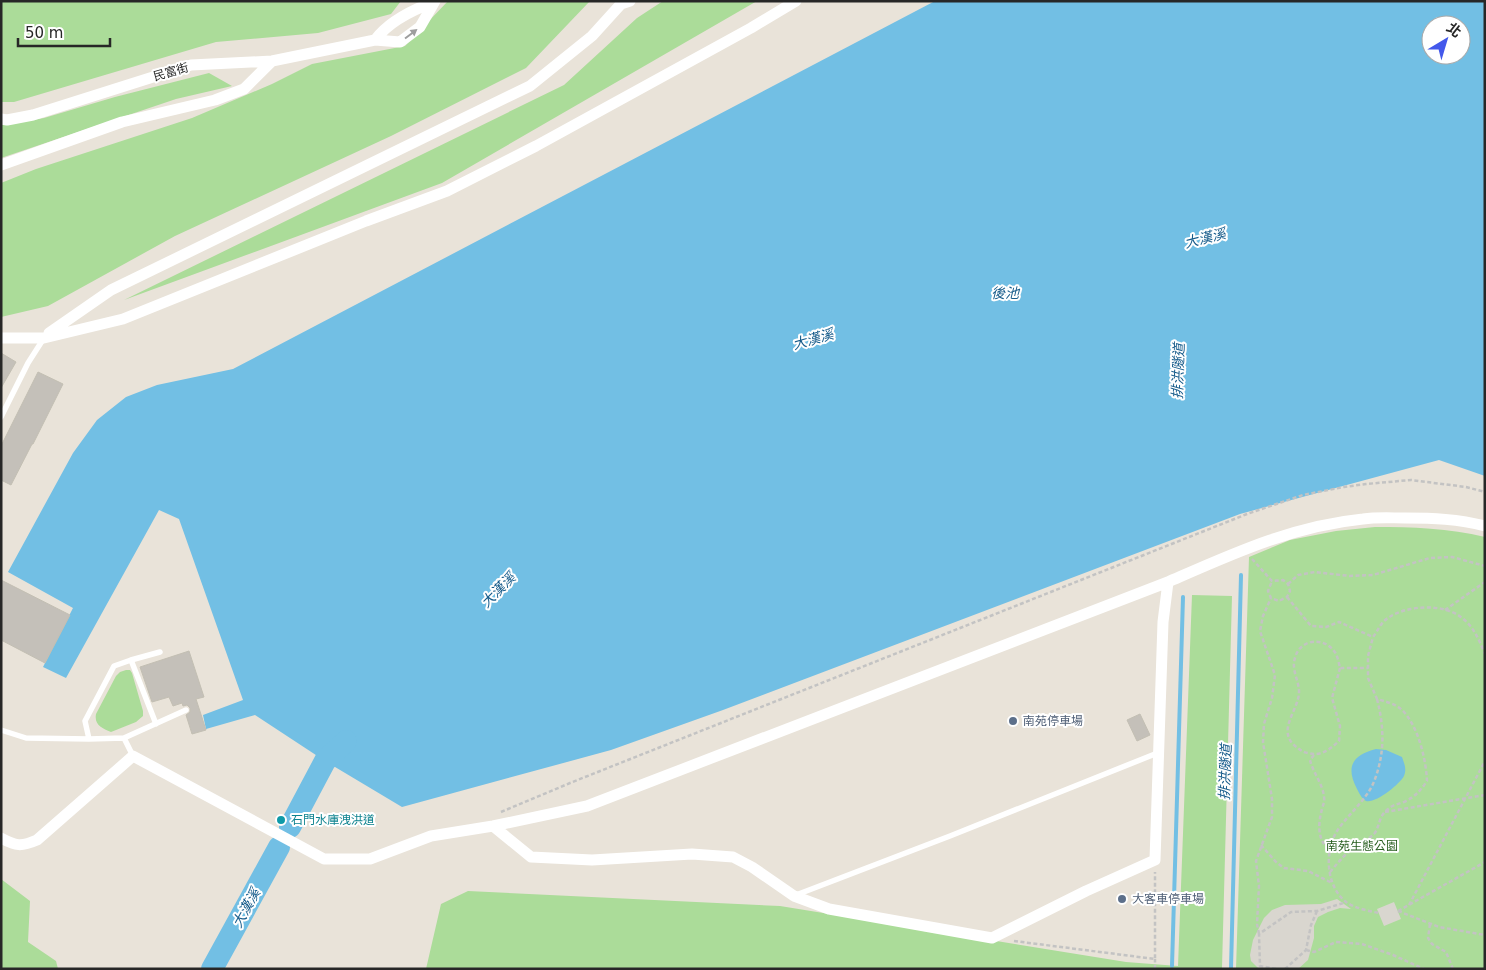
<svg xmlns="http://www.w3.org/2000/svg" width="1486" height="970" font-family="'DejaVu Sans','Noto Sans TC',sans-serif">
	<style>
		.green { fill: #abdc99 }
		.plaza { fill: #d9d6cf }
		.water { fill: #72bfe4; fill-rule: evenodd }
		.lines { fill: none; stroke-linecap: round; stroke-linejoin: round }
		.stream { stroke: #72bfe4; stroke-width: 4 }
		.river { stroke: #72bfe4; stroke-width: 22 }
		.building { fill: #c4c0b9; stroke: #c3bfb3 }
		.path { stroke: #c3c3c3; stroke-width: 2.5; stroke-dasharray: 4 2.5; stroke-linecap: butt }
		.lane { stroke: #fff; stroke-width: 5.5 }
		.street { stroke: #fff; stroke-width: 11 }
		.oneway { fill: #9e9e9e }
		.service-dot { fill: #5c6f8a; stroke: #fff; stroke-width: 2 }
		.culture-dot { fill: #0f9aa8; stroke: #fff; stroke-width: 2 }
		.labels { text-anchor: middle; stroke-width: 4; stroke-linejoin: round; paint-order: stroke }
		.street-label { font-size: 12px; fill: #272727; stroke: #fff }
		.service-label { font-size: 12px; fill: #4e5e75; stroke: #fff; text-anchor: start }
		.culture-label { font-size: 12px; fill: #0d838f; stroke: #fff; text-anchor: start }
		.park-label { font-size: 12px; fill: #275d1e; stroke: #fff }
		.water-label { font-size: 14px; font-style: italic; fill: #175c8b; stroke: #fff }
	</style>
	<rect width="100%" height="100%" fill="#e9e3d9"/>
	<path class="green" d="M1,1H401L391,14L318,33L216,42L14,102H1Z
		M448,1H590L526,68L391,136L175,236L48,306L1,317V183L36,169L192,118L272,84L312,64L405,46Z
		M663,1H757L442,183L124,300L564,85L637,18Z
		M209,73L232,86L176,99L1,158V125L44,118L115,97Z
		M1375,527C1412,527 1449,528 1485,537V969H1236L1249,557L1290,540L1336,531Z
		M1192,595L1232,596L1222,968L1228,969H426L441,904L468,891L780,906L1126,962L1178,966Z
		M126,670H130L132,673L143,711V716L136,722L111,732C102,728 94,725 96,714L116,676L120,672Z
		M1,879L30,901L28,942L56,961L58,969H1Z"/>
	<path class="plaza" d="M1337,899L1351,909L1340,908L1328,912L1318,917L1314,926V938L1308,960L1298,969H1259L1251,961L1250,955L1253,940L1264,918L1272,910L1285,905L1321,904Z
		M1394,902L1401,919L1384,926L1377,909Z"/>
	<path class="water" d="M935,1H1485V476L1439,460L1240,514L723,710L611,750L402,807L325,761L255,715L206,729L203,715L243,700L179,519L159,510L66,678L43,667L73,608L8,572L73,453L97,420L126,397L157,385L233,369ZM1431,25H1461V55H1431Z
		M1376,749L1386,750L1402,757C1404,763 1407,769 1404,776C1400,784 1375,804 1366,801C1362,799 1359,793 1357,789C1345,766 1353,755 1376,749Z"/>
	<g class="lines">
		<path class="stream" d="M1172,966L1183,597
			M1231,969L1241,575"/>
		<path class="river" d="M290,827L325,761L346,741
			M212,969L279,847"/>
	</g>
	<path class="building" d="M1,353L16,362L1,388Z
		M38,372L63,384L33,444H32L11,485L1,480V446Z
		M1,580L70,615L45,663L1,640Z
		M189,651L204,697L196,699L206,730L192,734L186,715L190,712V708L187,705L183,706L182,703L173,706L169,697L152,702L140,667Z
		M1140,714L1150,735L1137,741L1127,720Z"/>
	<g class="lines">
		<path class="path" d="M1252,559L1272,581L1283,580L1288,584L1290,591L1287,597L1279,601L1271,598L1268,591L1272,581
			M1288,584L1298,575L1315,572L1350,576L1373,575L1430,558L1452,557L1485,566
			M1287,597L1311,626L1326,627L1339,622L1373,637C1377,632 1380,625 1384,621C1402,605 1443,602 1462,618C1474,627 1479,640 1485,654
			M1445,610L1485,582
			M1340,668L1332,698L1340,726L1339,741C1330,749 1321,757 1308,753C1302,752 1297,748 1292,743C1279,727 1299,709 1299,692C1299,680 1291,670 1295,658C1300,638 1326,636 1336,654C1338,658 1339,664 1340,668H1368
			M1377,699C1384,726 1385,752 1375,779C1368,799 1349,813 1337,831C1324,852 1326,886 1346,902C1355,908 1368,911 1379,913
			M1314,755L1310,760C1313,773 1323,784 1324,797C1325,801 1323,805 1322,809C1318,824 1317,839 1329,850
			M501,812L570,783L1247,514L1303,495L1344,487L1366,484L1411,480L1466,487L1485,492
			M1385,812L1485,795
			M1261,845L1276,862L1284,868L1308,871L1332,883
			M1330,872C1337,864 1343,856 1352,849C1359,843 1368,840 1374,834C1380,827 1378,817 1387,810C1392,805 1398,804 1404,802C1415,797 1421,790 1427,781C1426,760 1419,729 1404,712C1397,704 1387,702 1377,699L1368,678V656L1373,637
			M1409,905L1485,761
			M1398,911L1485,862
			M1398,911L1439,927L1485,935
			M1430,924L1428,938L1432,944L1446,952L1453,969
			M1259,934L1257,924L1259,886L1256,861L1272,817V799L1263,742L1264,724L1272,698L1275,675L1260,631L1263,616L1271,598
			M1014,941L1155,959V872
			M1306,950L1314,952L1336,942L1362,944L1393,955L1424,969
			M1155,969V959
			M1276,969L1260,966L1259,934L1291,912L1317,911L1347,902
			M1285,969L1306,950L1311,925L1317,911"/>
		<path class="lane" d="M1,417L28,363L44,338
			M131,660L160,652
			M1,730L26,738L89,739
			M124,738L89,739L85,721L114,666L131,660L156,724
			M133,756L124,738L186,710
			M796,895L950,836L1160,752"/>
		<path class="street" d="M375,40C389,21 412,10 434,2
			M1,119L7,120L33,115L191,65L272,61L375,40L400,42L420,27L435,1
			M1,165L122,122L215,100L244,89L272,61
			M49,333L111,290L530,86L592,36L621,4L630,1
			M1,338H44L123,319L366,221L447,191L536,146L751,28L796,1
			M493,826L531,857L592,860L692,854L733,857L752,867L794,896L829,909L992,938L1086,891L1155,860L1163,622L1168,582
			M1,838C16,846 21,847 37,840L133,756L324,859H370L431,836L493,826L587,806L1168,582C1232,554 1292,526 1363,519C1377,517 1391,518 1405,518C1433,518 1458,519 1485,526"/>
	</g>
	<defs><path id="oneway-solid" d="M-6-.8H1V-3.2L6.5 0L1 3.2V.8H-6Z" transform="scale(1.25)"/></defs>
	<use class="oneway" href="#oneway-solid" transform="translate(411 34) rotate(-37)"/>
	<g class="service-dot">
		<circle cx="1013" cy="721" r="5"/>
		<circle cx="1122" cy="899" r="5"/>
	</g>
	<circle class="culture-dot" cx="281" cy="820" r="5"/>
	<g class="labels">
		<g class="street-label">
			<text transform="translate(171 72) rotate(-16)" y="4">民富街</text>
		</g>
		<g class="service-label">
			<text x="1023" y="725">南苑停車場</text>
			<text x="1132" y="903">大客車停車場</text>
		</g>
		<g class="culture-label">
			<text x="291" y="824">石門水庫洩洪道</text>
		</g>
		<g class="park-label">
			<text x="1362" y="850">南苑生態公園</text>
		</g>
		<g class="water-label">
			<text transform="translate(1205 238) rotate(-14)" y="5">大漢溪</text>
			<text x="1005" y="298">後池</text>
			<text transform="translate(813 339) rotate(-16)" y="5">大漢溪</text>
			<text transform="translate(1178 371) rotate(-88)" y="5">排洪隧道</text>
			<text transform="translate(498 590) rotate(-45)" y="5">大漢溪</text>
			<text transform="translate(1225 772) rotate(-88)" y="5">排洪隧道</text>
			<text transform="translate(246 908) rotate(-61)" y="5">大漢溪</text>
		</g>
	</g>
	<rect width="1486" height="970" fill="none" stroke="#272727" stroke-width="5"/>
	<g transform="translate(1446 40) rotate(38)"><circle r="24" fill="#ffffff" stroke="#a9a9a9"/>
	<path d="M0-4L9 19L0 12L-9 19Z" fill="#4358eb"/>
	<text y="-8" font-size="14" font-weight="bold" text-anchor="middle" fill="#272727">北</text>
	</g>
	<path d="M18 38v8h92v-8" fill="none" stroke="#272727" stroke-width="2.5"/>
	<text x="25" y="38" font-size="15" fill="#272727" stroke="#ffffff" stroke-width="4" paint-order="stroke">50 m</text>
</svg>
